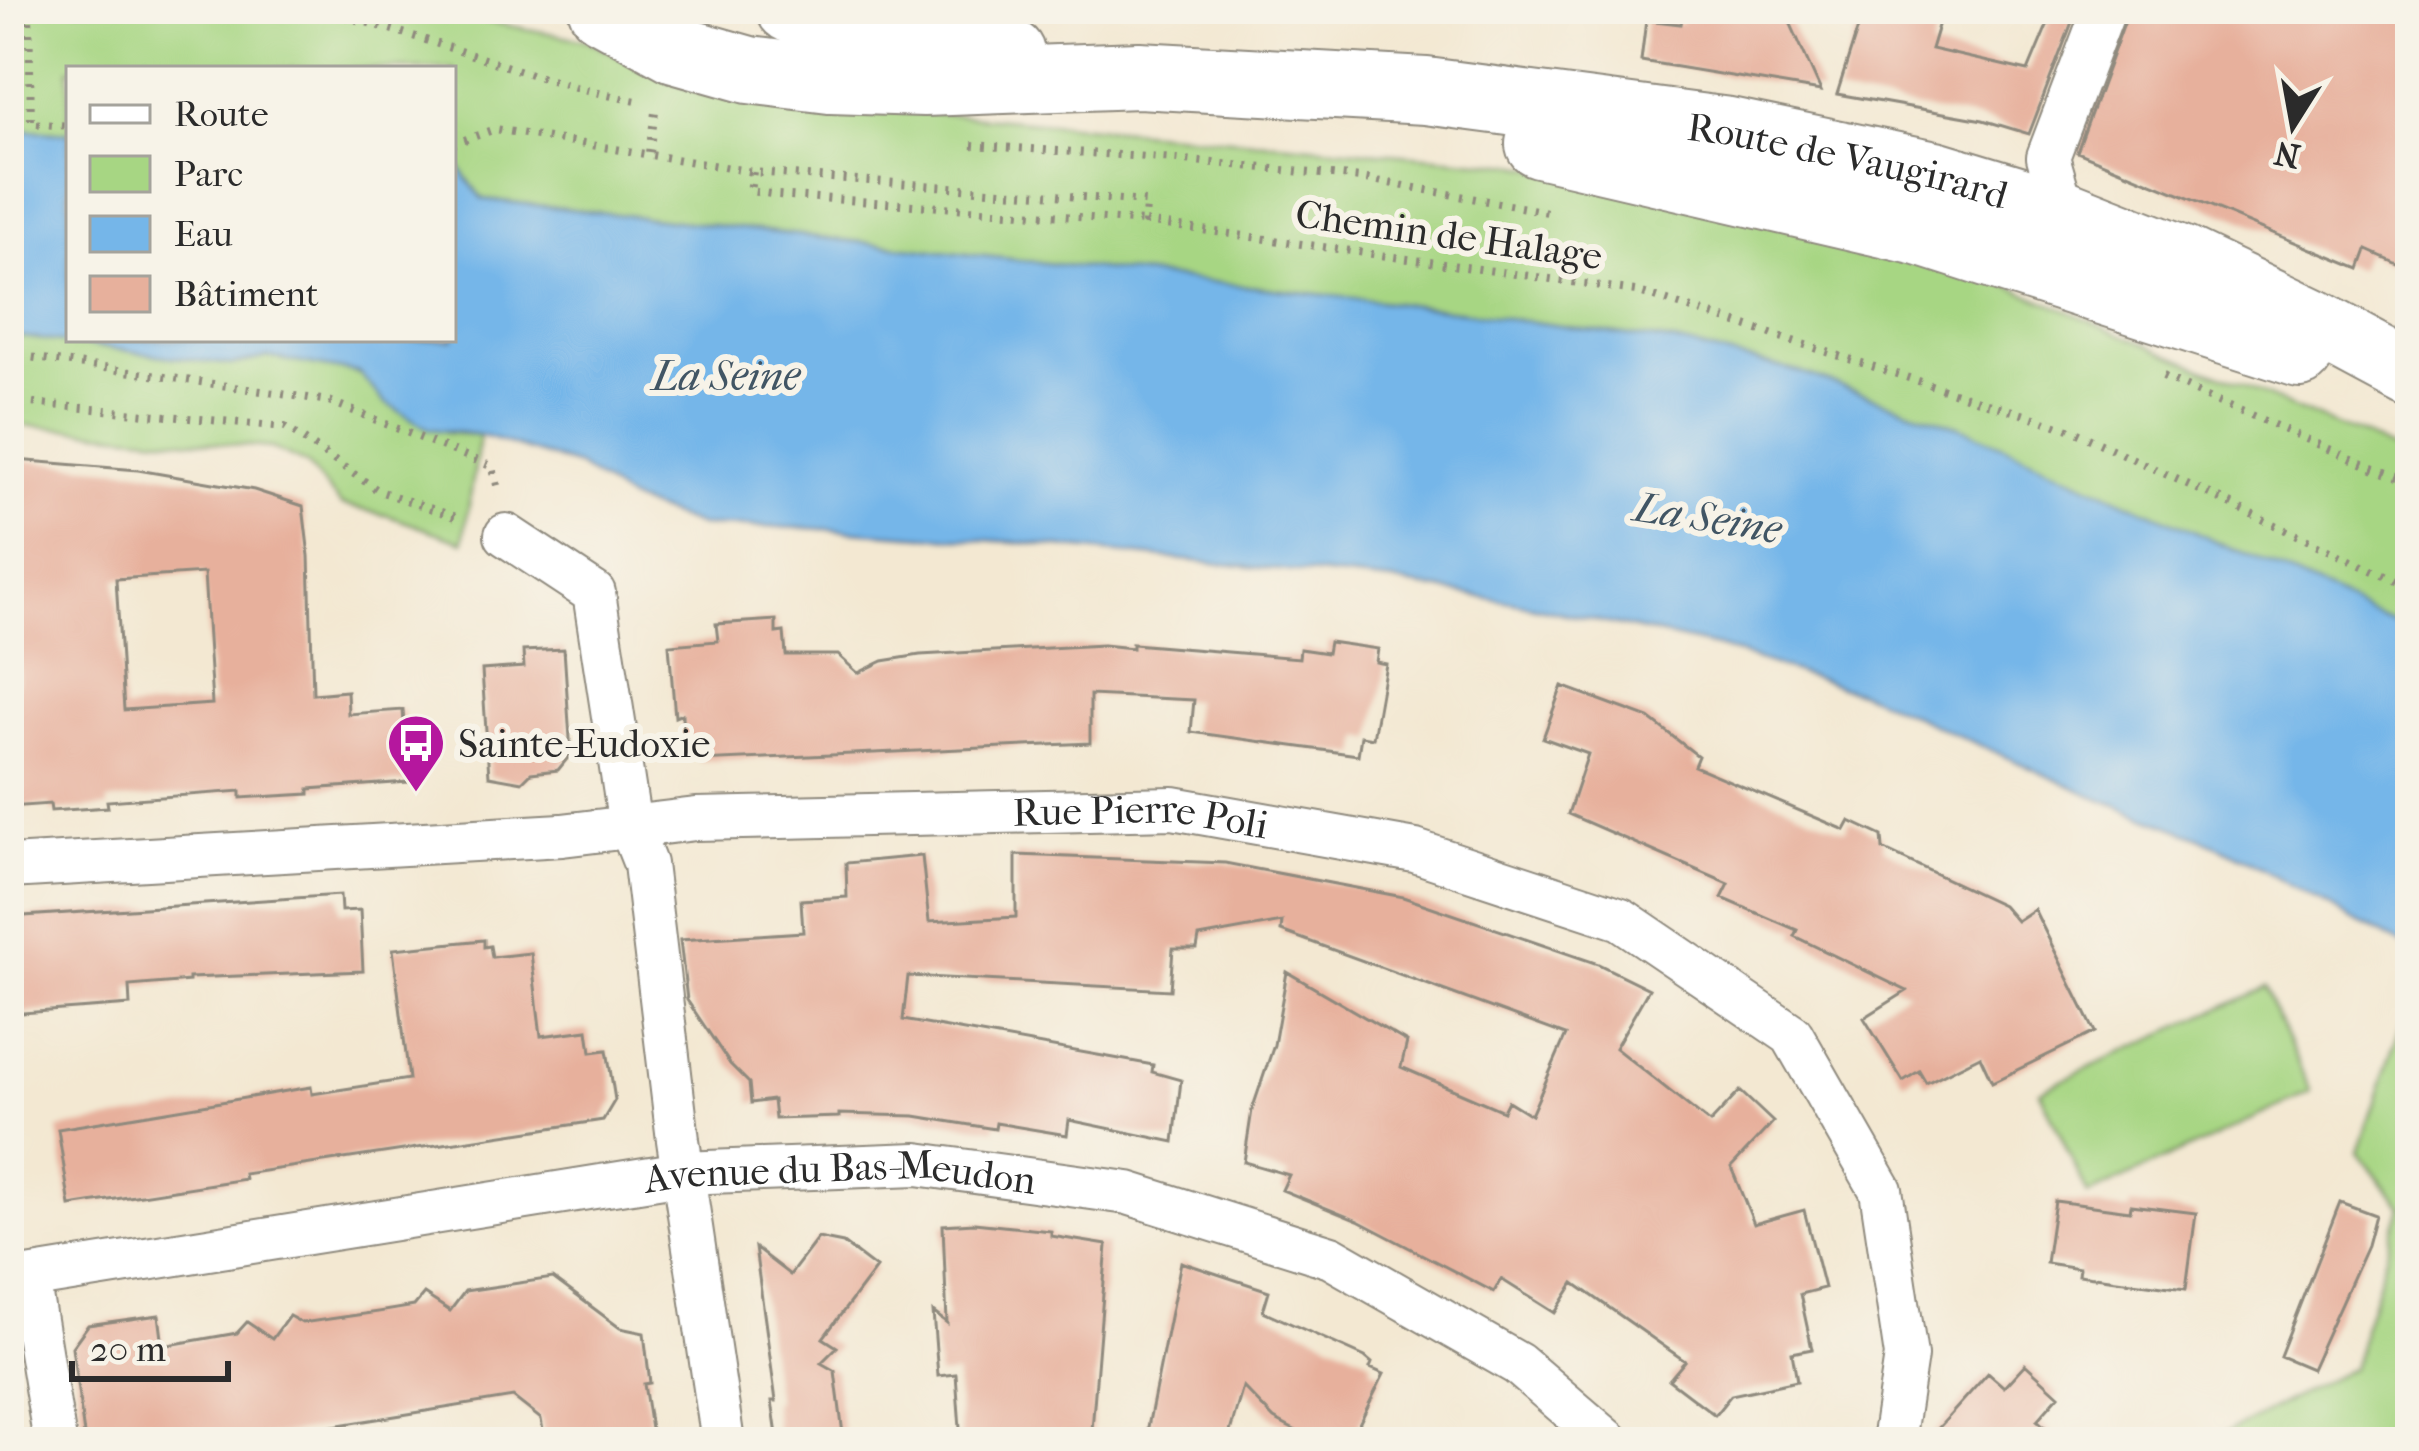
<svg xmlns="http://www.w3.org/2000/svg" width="2419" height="1451" font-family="'IM FELL French Canon',serif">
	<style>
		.green { fill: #a7d683; stroke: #698057; stroke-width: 3 }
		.water { fill: #75b6e9; stroke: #50708a; stroke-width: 3 }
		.building { fill: #e7b09c; fill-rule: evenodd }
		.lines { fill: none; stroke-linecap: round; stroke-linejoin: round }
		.minor-casing { stroke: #8f8a7e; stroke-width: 46 }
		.primary-casing { stroke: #8f8a7e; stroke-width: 70 }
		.path { stroke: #8f8a7e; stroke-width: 8; stroke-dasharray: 3 9; stroke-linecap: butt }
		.minor { stroke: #fff; stroke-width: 42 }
		.primary { stroke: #fff; stroke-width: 66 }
		.labels { text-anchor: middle; stroke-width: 12; stroke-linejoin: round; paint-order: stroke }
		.street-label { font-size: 39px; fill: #2b2b2b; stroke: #f7f3e8 }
		.poi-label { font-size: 39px; fill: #2b2b2b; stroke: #f7f3e8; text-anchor: start }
		.water-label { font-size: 42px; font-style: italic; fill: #415564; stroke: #f7f3e8 }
	</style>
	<rect width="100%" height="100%" fill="#f7f3e8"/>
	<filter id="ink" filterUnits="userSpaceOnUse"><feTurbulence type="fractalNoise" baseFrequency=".00833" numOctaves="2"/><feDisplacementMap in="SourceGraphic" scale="24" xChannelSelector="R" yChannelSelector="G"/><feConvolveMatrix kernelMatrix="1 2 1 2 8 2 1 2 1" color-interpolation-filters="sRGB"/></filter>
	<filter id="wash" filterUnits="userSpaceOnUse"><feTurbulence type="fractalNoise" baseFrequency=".004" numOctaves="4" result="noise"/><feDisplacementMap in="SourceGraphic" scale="48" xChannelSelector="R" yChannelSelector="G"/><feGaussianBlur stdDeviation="2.7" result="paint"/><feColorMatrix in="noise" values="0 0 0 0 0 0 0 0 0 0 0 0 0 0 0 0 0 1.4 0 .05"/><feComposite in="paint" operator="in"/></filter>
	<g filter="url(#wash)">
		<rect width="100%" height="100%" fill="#f3e8d2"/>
		<path class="green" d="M9,9H447L457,16L586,40L697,92L1514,164L1790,219L1988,277L2410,458V629L2223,547L1678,343L1422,306L482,199L453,159V69H69V133L11,129Z
			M9,335L232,365L268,357L344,369L359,374L447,433L480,435L463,542L389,516L341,505L306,464L272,448L9,424Z
			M2263,988L2311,1092L2088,1195L2040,1091Z
			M2410,997V1442H2210L2352,1367L2401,1207L2359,1152Z"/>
		<path class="water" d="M9,129L69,133V339H453V159L482,199L1422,306L1678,343L1799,372L1963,428L2410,629V950L2217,845L2091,795L1868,695L1717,647L1512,602L1393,582L1013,542L808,528L700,526L628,500L578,466L480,435L429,429L384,402L359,373L268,357L232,365L9,335Z"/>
		<g id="blocks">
			<path class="building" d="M1684,9H1784L1821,91L1641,61L1646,20L1681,24Z
				M1864,9H1943L1931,49L2028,71L2054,9H2077L2029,134L1983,120L1837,94Z
				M2129,9H2410V269L2367,250L2360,269L2077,152Z
				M16,460L138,470L254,490L303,506L309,556L313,694L347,691L348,714L403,710L408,782L309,789V794L241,798V791L107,801L108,807L51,811L50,804L9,807V722L19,672L10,577L9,466H17ZM204,573L212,704L124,710L116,579Z
				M776,620V633L784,632L786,655H838L858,673L883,661L920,655L1103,645L1132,648V644L1299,658L1300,649L1327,653L1329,642L1378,649L1376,662L1386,664L1373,738L1361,736L1358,755L1191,732L1194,700L1090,695V743L699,761L698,739L683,743L682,714L675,717L669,645L718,641L716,624Z
				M564,649L571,754L558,770L531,773L522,782L489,776L482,670L524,667L523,651Z
				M1562,686L1649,718L1698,756L1694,766L1845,830L1850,821L1882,836L1883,849L2002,905L2016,921L2034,909L2095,1032L1992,1082L1980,1056L1926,1083L1919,1071L1903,1081L1864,1018L1907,991L1794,936L1797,930L1722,898L1729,884L1568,814L1588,754L1543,738Z
				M1016,855L1225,863L1403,897L1598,964L1649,989L1615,1048L1710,1123L1740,1091L1773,1122L1731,1167L1754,1224L1804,1210L1824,1288L1800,1294L1812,1349L1792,1353L1797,1381L1731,1395L1715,1415L1669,1380L1685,1361L1574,1283L1555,1313L1501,1279L1494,1292L1358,1221L1282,1190L1289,1175L1244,1162L1252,1110L1274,1045L1287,972L1407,1042L1401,1067L1503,1111L1508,1101L1531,1115L1566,1035L1281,931L1282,922L1199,937L1197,949H1173L1170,990L908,976L903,1020L1153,1065L1152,1072L1181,1080L1174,1142L1069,1120L1067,1135L996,1123L995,1129L915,1116L839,1114V1117L775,1119L773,1100L751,1103L749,1083L730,1064L687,1000L680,940L803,932L801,900L847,897L846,863L922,856L929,922L1016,917Z
				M340,895L341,911L360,910L363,971L189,978V981L129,986L130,1005L9,1014V917Z
				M484,940V947L490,946L492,957L531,953L541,1036L588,1030L591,1052L607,1050L615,1100L603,1120L244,1174L245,1179L70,1206L58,1129L311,1087L312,1094L409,1079L393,949Z
				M2055,1201L2130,1211L2131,1205L2196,1213L2186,1289L2078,1275L2079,1268L2046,1263Z
				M2340,1202L2375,1215L2367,1245L2311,1369L2280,1356Z
				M974,1223L1051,1231V1236L1107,1245L1091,1442H961L956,1374L938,1376L933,1312L947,1323L943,1225Z
				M818,1238L843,1243L876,1268L823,1338L837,1347L821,1363L835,1371L844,1442H778L772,1401H776L755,1248L790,1275Z
				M1181,1262L1269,1291L1263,1311L1365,1357L1372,1363L1370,1368L1384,1374L1350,1442H1317L1274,1419L1243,1387L1227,1442H1145Z
				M553,1278L620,1328L644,1333L650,1383L644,1384L653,1442H545L541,1419L513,1397L234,1442H85L72,1347L88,1325L159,1315L163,1346L237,1333L247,1322L272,1339L289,1316L302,1323L378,1312L414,1306L424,1294L450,1311L465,1291Z
				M2025,1364L2059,1395L2037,1420L2062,1442H1926L1988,1373L2004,1387Z"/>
		</g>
	</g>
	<g filter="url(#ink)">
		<use href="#blocks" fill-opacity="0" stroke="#8f8a7e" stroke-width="3"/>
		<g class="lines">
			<defs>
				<g id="minor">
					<path d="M2059,228L2064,213L2048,157L2104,9"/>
					<path d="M506,535L594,593L630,826L645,864L678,1140L723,1442"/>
					<path id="s1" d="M9,867L562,835L696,819L1173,808L1415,851L1621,919L1792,1035L1881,1190L1906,1356L1893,1442"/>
					<path d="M28,1278L55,1442"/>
					<path id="s2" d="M9,1281L682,1173L917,1164L1128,1193L1331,1257L1518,1364L1609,1442"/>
				</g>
				<g id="primary">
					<path id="s3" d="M602,9L675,49L749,70L830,80L924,83L1139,75L1426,91L1729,131L1935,174L2064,213L2183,260L2313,322L2410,374"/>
					<path d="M790,9L810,17L1011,53"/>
					<path d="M1539,144L1919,232L2300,354"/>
				</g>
			</defs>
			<use href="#minor" class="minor-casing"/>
			<use href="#primary" class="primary-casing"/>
			<path class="path" d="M29,9L31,123L69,126
				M309,9C423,31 528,82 642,102
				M453,144L495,129L753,172L1146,202L1145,222L1636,291L2069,429L2410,588
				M972,145L1176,159L1361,178L1553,213
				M649,152L656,106
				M753,172L750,191L778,195L1145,222
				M9,354L329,401L493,467L498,490
				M2163,377L2410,484
				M9,401L285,427L379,491L462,519"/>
			<use href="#minor" class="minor"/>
			<use href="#primary" class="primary"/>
		</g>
	</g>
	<defs>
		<symbol id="bus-pin" viewBox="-11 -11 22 30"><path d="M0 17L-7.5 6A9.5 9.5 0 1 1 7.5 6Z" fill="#b5179e" stroke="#f7f3e8"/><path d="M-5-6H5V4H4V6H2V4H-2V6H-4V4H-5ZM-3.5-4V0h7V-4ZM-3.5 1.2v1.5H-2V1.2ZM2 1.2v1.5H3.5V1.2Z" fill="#fff"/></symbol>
	</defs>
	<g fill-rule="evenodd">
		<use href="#bus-pin" x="383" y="710" width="66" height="90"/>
	</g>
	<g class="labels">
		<g class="street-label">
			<text dy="14" stroke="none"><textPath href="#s3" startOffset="1266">Route de Vaugirard</textPath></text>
			<text transform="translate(1449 234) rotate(8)" y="14">Chemin de Halage</text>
			<text dy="14" stroke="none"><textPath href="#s1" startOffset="1134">Rue Pierre Poli</textPath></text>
			<text dy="14" stroke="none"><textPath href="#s2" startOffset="840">Avenue du Bas-Meudon</textPath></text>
		</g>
		<g class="poi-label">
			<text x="458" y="757">Sainte-Eudoxie</text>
		</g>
		<g class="water-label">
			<text x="726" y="390">La Seine</text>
			<text transform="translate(1708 517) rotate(9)" y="15">La Seine</text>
		</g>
	</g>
	<rect width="2419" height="1451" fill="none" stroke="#f7f3e8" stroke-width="48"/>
	<rect x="66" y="66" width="390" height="276" fill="#f7f3e8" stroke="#a5a39c" stroke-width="3"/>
	<rect x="90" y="105" width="60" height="18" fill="#ffffff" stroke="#a5a39c" stroke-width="3"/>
	<text x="174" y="126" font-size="36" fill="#2b2b2b">Route</text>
	<rect x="90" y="156" width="60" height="36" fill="#a7d683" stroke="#a5a39c" stroke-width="3"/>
	<text x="174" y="186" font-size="36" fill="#2b2b2b">Parc</text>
	<rect x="90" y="216" width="60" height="36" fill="#75b6e9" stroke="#a5a39c" stroke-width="3"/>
	<text x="174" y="246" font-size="36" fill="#2b2b2b">Eau</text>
	<rect x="90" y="276" width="60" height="36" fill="#e7b09c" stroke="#a5a39c" stroke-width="3"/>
	<text x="174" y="306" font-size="36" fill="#2b2b2b">Bâtiment</text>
	<g transform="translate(2293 126) rotate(191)" stroke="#f7f3e8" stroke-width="9" paint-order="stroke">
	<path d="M0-9L21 45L0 30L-21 45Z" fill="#2b2b2b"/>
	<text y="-18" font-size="33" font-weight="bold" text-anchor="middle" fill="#2b2b2b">N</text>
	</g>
	<path d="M72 1361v18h156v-18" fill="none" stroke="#2b2b2b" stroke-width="6"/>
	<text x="90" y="1361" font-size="36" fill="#2b2b2b" stroke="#f7f3e8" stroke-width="9" paint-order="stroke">20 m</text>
</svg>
